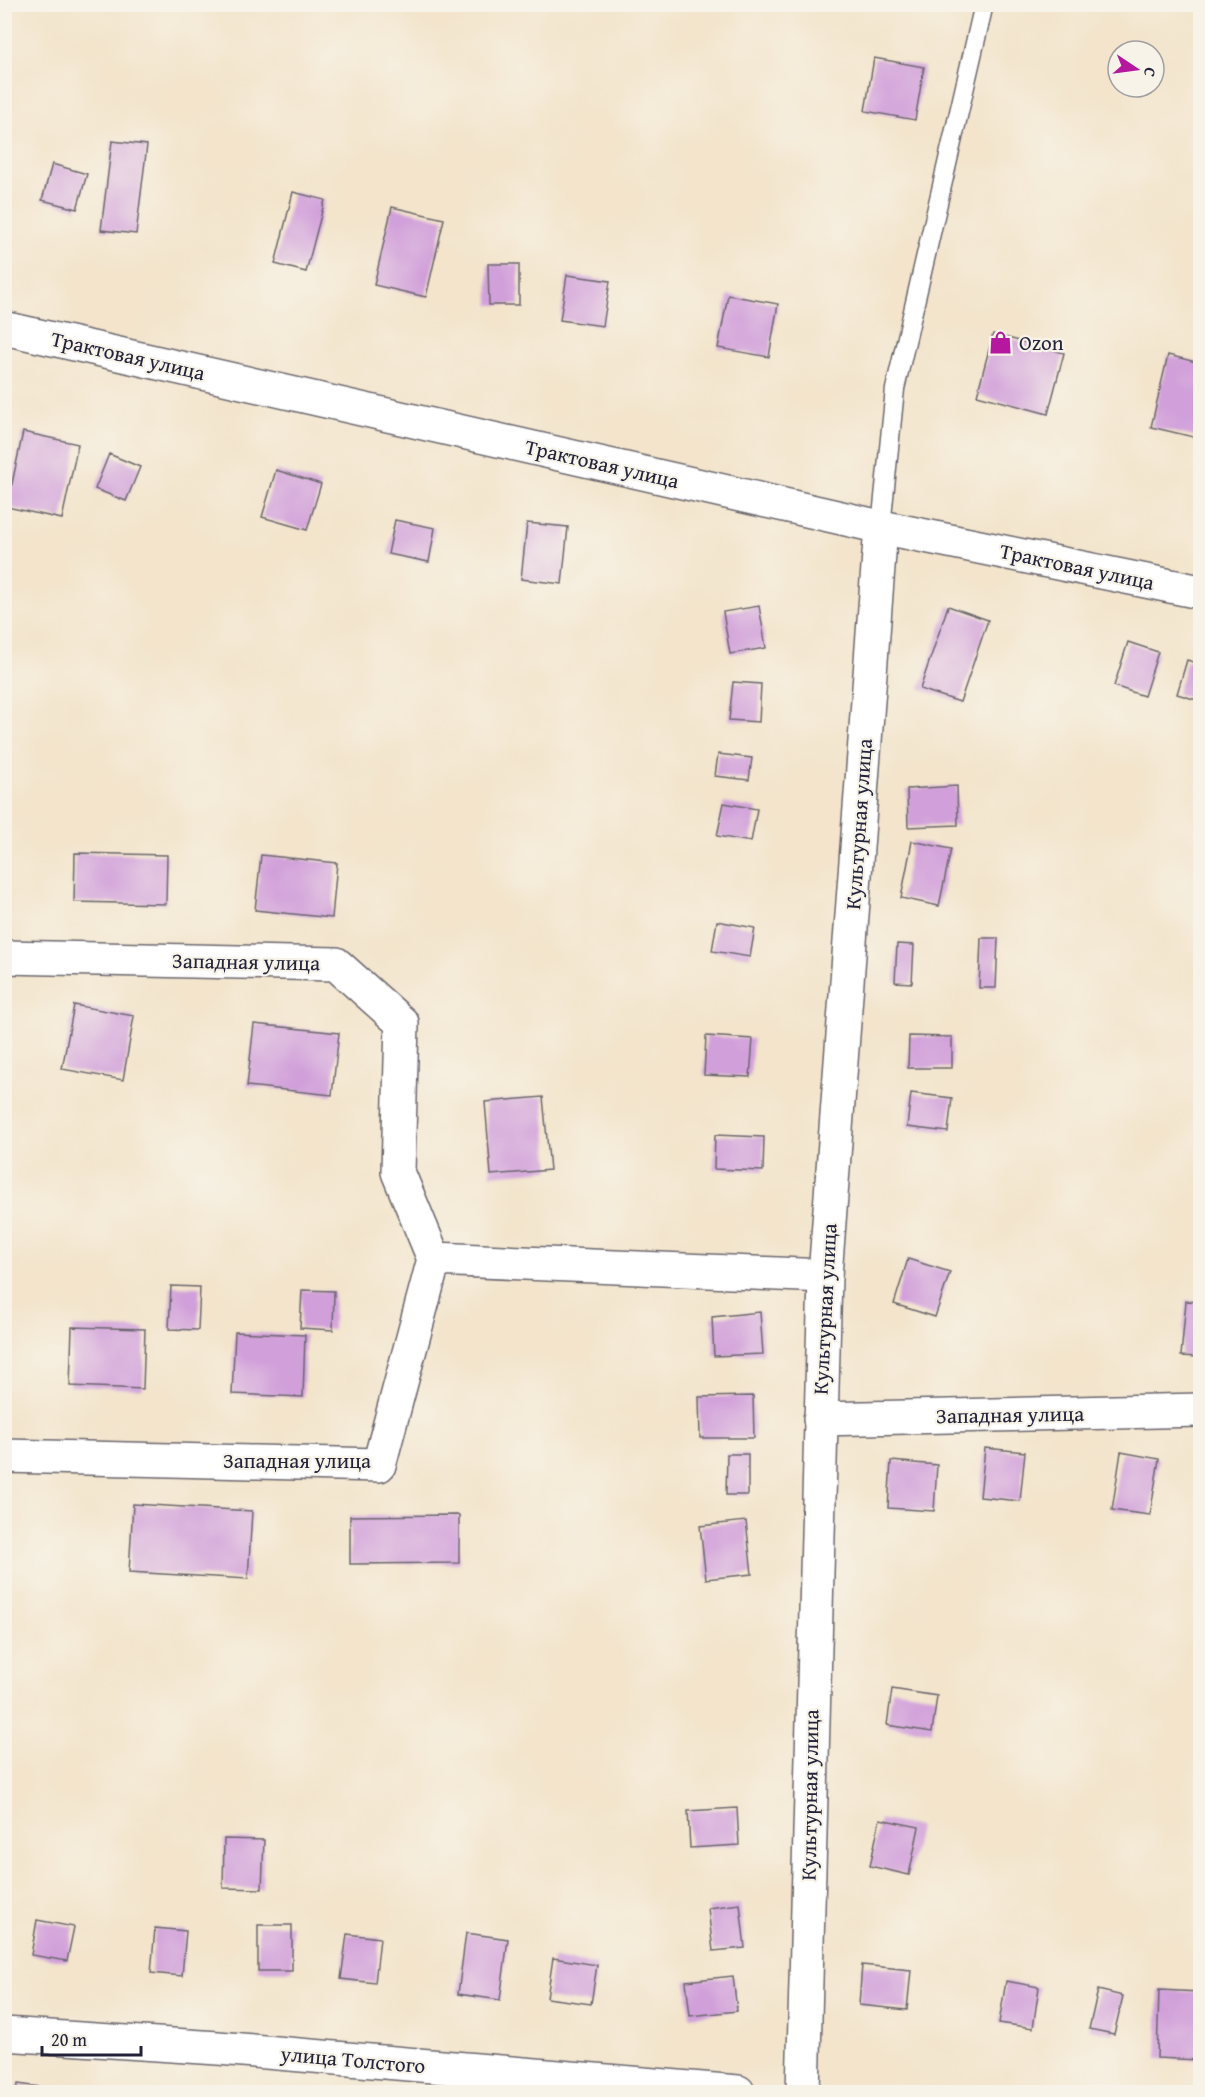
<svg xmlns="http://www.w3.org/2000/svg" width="1205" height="2097" font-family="'Gentium Book Plus',serif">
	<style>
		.building { fill: #d1a0da }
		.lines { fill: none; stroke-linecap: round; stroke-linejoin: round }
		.service-casing { stroke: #6b666d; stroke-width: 21 }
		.minor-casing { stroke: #6b666d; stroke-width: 36 }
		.tertiary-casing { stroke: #6b666d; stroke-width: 36 }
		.primary-casing { stroke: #6b666d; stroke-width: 36 }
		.service { stroke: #fff; stroke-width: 18 }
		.minor { stroke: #fff; stroke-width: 33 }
		.tertiary { stroke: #fff; stroke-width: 33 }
		.primary { stroke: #fff; stroke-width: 33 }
		.labels { text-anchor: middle; stroke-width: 4.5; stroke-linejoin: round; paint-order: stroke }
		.poi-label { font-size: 21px; fill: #22223b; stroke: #f7f3e8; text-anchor: start }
		.street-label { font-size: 21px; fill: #22223b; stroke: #f7f3e8 }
	</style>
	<rect width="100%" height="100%" fill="#f7f3e8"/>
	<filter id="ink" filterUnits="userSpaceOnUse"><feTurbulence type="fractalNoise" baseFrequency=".0167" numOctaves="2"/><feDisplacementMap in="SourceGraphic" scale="12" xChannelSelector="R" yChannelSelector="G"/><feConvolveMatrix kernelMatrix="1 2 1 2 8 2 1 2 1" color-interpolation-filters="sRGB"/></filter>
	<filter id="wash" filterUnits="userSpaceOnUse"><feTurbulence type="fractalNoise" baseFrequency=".008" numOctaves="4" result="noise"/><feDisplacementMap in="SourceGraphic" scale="24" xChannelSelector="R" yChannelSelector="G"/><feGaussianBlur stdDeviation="1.35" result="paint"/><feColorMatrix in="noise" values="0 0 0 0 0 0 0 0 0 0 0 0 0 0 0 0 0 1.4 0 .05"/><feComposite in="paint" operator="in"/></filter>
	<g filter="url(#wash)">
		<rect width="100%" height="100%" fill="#f3e4cb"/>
		<g id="blocks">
			<path class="building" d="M874,58L924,67L915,120L865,111Z
				M112,141L147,145L136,234L101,230Z
				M52,164L87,174L77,209L42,200Z
				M293,192L325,200L306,272L275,264Z
				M392,207L444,219L426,297L374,285Z
				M488,264H519V305H489Z
				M567,275L610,281L603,326L560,320Z
				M728,295L778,304L769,357L718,348Z
				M993,334L1064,353L1048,414L977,395Z
				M1168,355L1200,363V428L1198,438L1151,427Z
				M23,432L78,444L62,519L7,507Z
				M109,454L140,467L126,501L95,489Z
				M276,470L321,484L307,530L262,517Z
				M395,520L435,528L429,562L388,554Z
				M527,523L568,527L562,584L521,579Z
				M759,606L766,648L730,654L723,612Z
				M948,606L988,620L960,702L920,689Z
				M1128,642L1158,652L1144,696L1114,686Z
				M1187,660L1200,664V701L1177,694Z
				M733,682L761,684L759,722L729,720Z
				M718,754L752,758L749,780L715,776Z
				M957,786L958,825L908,827L907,789Z
				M724,803L757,809L751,842L717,836Z
				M912,841L951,849L939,906L901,898Z
				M75,853L167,855L166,904L74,902Z
				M261,855L337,863L332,918L255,910Z
				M717,921L755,928L750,957L712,951Z
				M981,938H998L996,988H979Z
				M897,944L914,945L912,983L895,982Z
				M74,1005L134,1016L123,1080L62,1069Z
				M254,1024L339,1033L332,1095L247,1086Z
				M706,1036L753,1039L750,1077L704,1075Z
				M909,1036L952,1037V1068H908Z
				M911,1093L952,1098L948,1132L907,1127Z
				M543,1097L550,1170L491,1175L485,1102Z
				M715,1135L764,1137L763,1171L714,1169Z
				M908,1259L950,1272L935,1317L894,1304Z
				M171,1286L200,1287L198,1330L169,1329Z
				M302,1290L334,1291L333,1330L300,1328Z
				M1186,1301L1200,1302V1357L1181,1356Z
				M760,1312L763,1354L714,1356L712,1317Z
				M72,1327L145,1329L143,1389L70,1386Z
				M235,1332L305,1335L303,1397L232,1394Z
				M753,1396L754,1438H700L699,1397Z
				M985,1448L1025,1452L1020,1501L980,1497Z
				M1121,1452L1159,1459L1150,1515L1112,1510Z
				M727,1454H748V1495H726Z
				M891,1461L937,1465L934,1511L888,1508Z
				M133,1504L252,1511L248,1579L129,1572Z
				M459,1515V1563L350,1564V1516Z
				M746,1521L752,1574L706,1579L700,1526Z
				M892,1689L937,1696L932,1732L887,1725Z
				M737,1808L739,1845L690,1848L688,1811Z
				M880,1819L919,1827L909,1875L870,1866Z
				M224,1839L264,1840L262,1889L223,1888Z
				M740,1904L745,1948L713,1951L708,1908Z
				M37,1920L74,1927L67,1961L31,1955Z
				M258,1925H292V1971H258Z
				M155,1928L186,1931L182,1976L151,1973Z
				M466,1933L508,1939L500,2000L458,1994Z
				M347,1934L380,1938L375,1983L341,1979Z
				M553,1958L597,1965L591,2004L547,1998Z
				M862,1965L911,1970L907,2010L859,2005Z
				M733,1976L737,2011L690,2016L686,1981Z
				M1006,1981L1039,1987L1033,2028L999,2023Z
				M1098,1990L1123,1996L1114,2034L1089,2029Z
				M1159,1990L1200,1992L1199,2060L1157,2058Z
				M18,2084L69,2091V2092H17Z"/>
		</g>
	</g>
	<g filter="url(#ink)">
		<use href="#blocks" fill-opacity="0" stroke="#6b666d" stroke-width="1.5"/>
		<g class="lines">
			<defs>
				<path id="service" d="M881,527L895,389L984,4"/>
				<path id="minor" d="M4,957L336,964L402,1023L398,1172L434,1259
					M820,1419L1200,1410
					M4,1456L379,1465L434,1259L825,1276
					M4,2034L218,2048L738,2092"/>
				<path id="tertiary" d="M803,2092L825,1276L881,527"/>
				<path id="primary" d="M4,328L881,527L1200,592"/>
			</defs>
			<use href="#service" class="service-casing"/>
			<use href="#minor" class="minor-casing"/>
			<use href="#tertiary" class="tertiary-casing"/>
			<use href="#primary" class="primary-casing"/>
			<use href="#service" class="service"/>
			<use href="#minor" class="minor"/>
			<use href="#tertiary" class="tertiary"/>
			<use href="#primary" class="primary"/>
		</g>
	</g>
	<defs>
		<symbol id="shop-bare" viewBox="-9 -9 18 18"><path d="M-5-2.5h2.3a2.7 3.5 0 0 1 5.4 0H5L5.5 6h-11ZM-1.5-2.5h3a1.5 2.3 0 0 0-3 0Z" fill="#b5179e" stroke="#f7f3e8" stroke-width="2.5" paint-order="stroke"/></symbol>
	</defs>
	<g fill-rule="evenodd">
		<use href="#shop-bare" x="984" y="326" width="33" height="33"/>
	</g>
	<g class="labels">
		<g class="poi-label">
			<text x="1019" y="350">Ozon</text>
		</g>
		<g class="street-label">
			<text transform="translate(128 356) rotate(13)" y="7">Трактовая улица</text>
			<text transform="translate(602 464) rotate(13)" y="7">Трактовая улица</text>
			<text transform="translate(1077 567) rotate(12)" y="7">Трактовая улица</text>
			<text transform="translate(859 824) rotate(-86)" y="7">Культурная улица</text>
			<text transform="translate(246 962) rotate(1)" y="7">Западная улица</text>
			<text transform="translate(825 1309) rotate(-87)" y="7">Культурная улица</text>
			<text transform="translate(1010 1415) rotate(-1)" y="7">Западная улица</text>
			<text x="297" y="1468">Западная улица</text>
			<text transform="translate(810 1795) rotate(-89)" y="7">Культурная улица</text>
			<text transform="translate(353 2060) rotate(5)" y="7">улица Толстого</text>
		</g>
	</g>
	<rect width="1205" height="2097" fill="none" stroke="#f7f3e8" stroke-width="24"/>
	<g transform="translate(1136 69) rotate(103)"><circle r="28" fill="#f7f3e8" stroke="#a29fa3" stroke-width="1.5"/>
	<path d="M0-4.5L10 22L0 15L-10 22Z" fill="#b5179e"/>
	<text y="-9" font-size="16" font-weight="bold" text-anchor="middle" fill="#22223b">С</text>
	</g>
	<path d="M42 2046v9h99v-9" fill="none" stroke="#22223b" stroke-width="3"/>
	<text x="51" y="2046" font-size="18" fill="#22223b" stroke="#f7f3e8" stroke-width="4.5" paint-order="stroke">20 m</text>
</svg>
